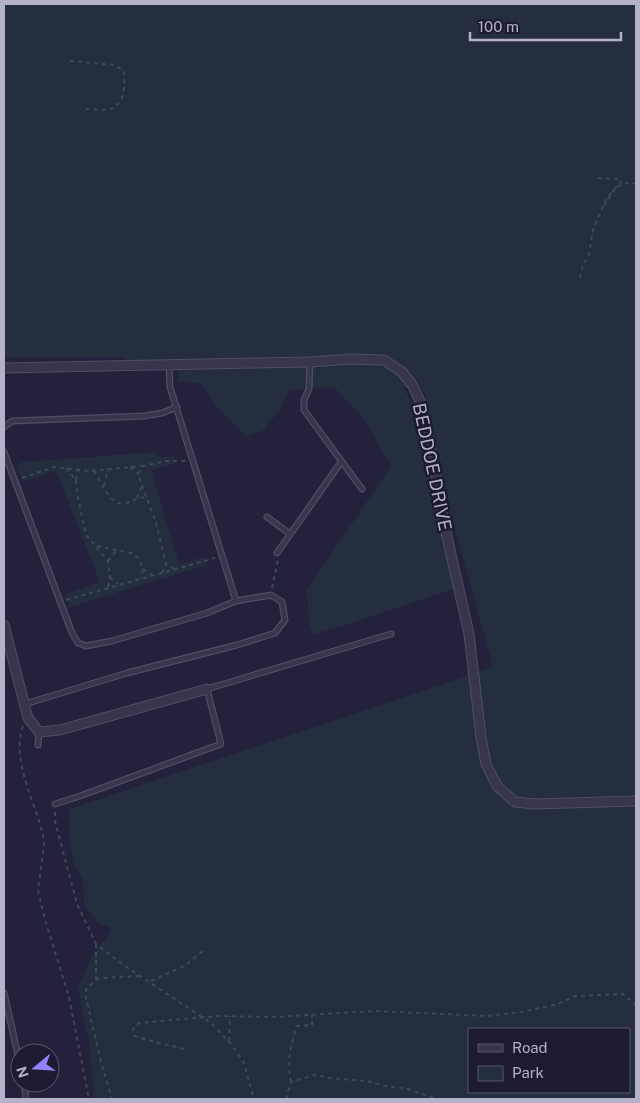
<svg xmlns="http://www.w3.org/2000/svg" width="640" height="1103" font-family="'Public Sans',sans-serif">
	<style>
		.green { fill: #242e3e; fill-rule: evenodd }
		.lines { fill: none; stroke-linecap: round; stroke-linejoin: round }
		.lane-casing { stroke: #504e65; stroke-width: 7 }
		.street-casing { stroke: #504e65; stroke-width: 11 }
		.path { stroke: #3e4958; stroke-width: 2; stroke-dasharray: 4 4; stroke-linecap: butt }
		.lane { stroke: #38364d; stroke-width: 4.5 }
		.street { stroke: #38364d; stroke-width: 9 }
		.labels { text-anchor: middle; stroke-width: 5; stroke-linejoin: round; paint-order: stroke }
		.street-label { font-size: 18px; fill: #b4b1c9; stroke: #1d1b32 }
	</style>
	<rect width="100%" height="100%" fill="#24213d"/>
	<path class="green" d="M4,4H636V1099H94L90,1048L78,988L94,951L106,939L111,928L99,924L84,904L83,881L73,862L69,828L70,809L493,667L454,525H440L453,589L343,626L314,634L309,623L307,590L391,466L363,417L334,387L300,389L289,391L281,408L264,430L246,436L215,406L202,384L178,381L179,361L126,360L123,357L4,358ZM416,380H418L426,399L414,405L404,389ZM469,1029H629V1092H469Z
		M157,452V457H175L176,463L151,470L179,564L204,557L207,565L70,607L66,594L100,582L56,471L23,482L16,466L23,462Z"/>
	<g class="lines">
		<defs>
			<path id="lane" d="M310,362L309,389L304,400V410L362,489
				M169,365L170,387L236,601
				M4,427L12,421L144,416L162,413L177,407
				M4,452L72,633L78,643L86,646L112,641L207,613L236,601L271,595L282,602L285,620L275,633L237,645L127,673L25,704
				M267,517L290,534
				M277,553L341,462
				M38,745L39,732
				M55,804L80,796L221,744L207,689L391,634
				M4,993L20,1064
				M24,1083L26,1099"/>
			<path id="street" d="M4,368L310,362L351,359L384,360L402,372L413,386L422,406L437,480L444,523L469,634L481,737L486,764L497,786L515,802L535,804L636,801
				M4,625L28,718L39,732L60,730L207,689"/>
		</defs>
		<use href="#lane" class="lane-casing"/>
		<use href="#street" class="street-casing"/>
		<path class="path" d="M70,61L114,65L123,70C126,82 125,104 111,109C104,111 94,109 86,109
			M604,206L616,187L630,182L636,184
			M580,278L583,265L589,255L593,230L606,199L621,182L620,179L595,178
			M130,467L138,474
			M66,468L76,480L77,493L86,535L108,561L110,577L108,587
			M94,471C101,481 110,508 126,503C134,501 136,498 146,497
			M22,478L54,467L89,471L143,466
			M76,480L79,470
			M104,486L108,469
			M137,498L142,486
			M97,546L131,553L138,558L143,569L141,578
			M108,561L116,551
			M143,569L152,575
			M174,569L166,564L156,523L138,474L143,466L166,461H186
			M162,573L166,564
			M110,577L118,584
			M272,588L278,560
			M66,600L215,558
			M23,726C11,762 35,801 43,835L44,846L38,890L45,920L69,997L89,1099
			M55,812V821L60,840L77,904L96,944L122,964L211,1023L232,1045L244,1063L254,1099
			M96,944V980L87,988L85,993L101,1062L112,1099
			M96,980L101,978L140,976
			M151,981L184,966L204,950
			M229,1041L230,1016
			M184,1049L140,1038L135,1036L133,1029L139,1023L217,1016L274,1017L375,1011L487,1016L521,1012L558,1004L575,996L623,994L636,1005
			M291,1082C287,1062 290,1046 297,1026L312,1025V1015
			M286,1099L291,1082L315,1075L330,1078L367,1081L385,1086L408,1089L436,1099"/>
		<use href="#lane" class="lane"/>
		<use href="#street" class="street"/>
	</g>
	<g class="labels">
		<g class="street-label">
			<text transform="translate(432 467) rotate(78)" y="6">BEDDOE DRIVE</text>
		</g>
	</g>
	<rect width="640" height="1103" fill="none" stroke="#b4b1c9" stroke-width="10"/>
	<rect x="468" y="1028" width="162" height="65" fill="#1d1b32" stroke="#59576e"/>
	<rect x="478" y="1044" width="25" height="8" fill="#38364d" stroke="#59576e"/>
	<text x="512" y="1053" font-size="15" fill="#b4b1c9">Road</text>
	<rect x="478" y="1066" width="25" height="15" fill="#242e3e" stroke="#59576e"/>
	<text x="512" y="1078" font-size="15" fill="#b4b1c9">Park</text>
	<g transform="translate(35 1068) rotate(252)"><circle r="24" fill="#1d1b32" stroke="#59576e"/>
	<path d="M0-4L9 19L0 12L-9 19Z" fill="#9081fe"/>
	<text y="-8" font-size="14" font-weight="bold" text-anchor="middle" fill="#b4b1c9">N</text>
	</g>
	<path d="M470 32v8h151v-8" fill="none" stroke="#b4b1c9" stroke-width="2.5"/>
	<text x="478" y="32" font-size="15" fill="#b4b1c9" stroke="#1d1b32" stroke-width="4" paint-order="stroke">100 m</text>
</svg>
